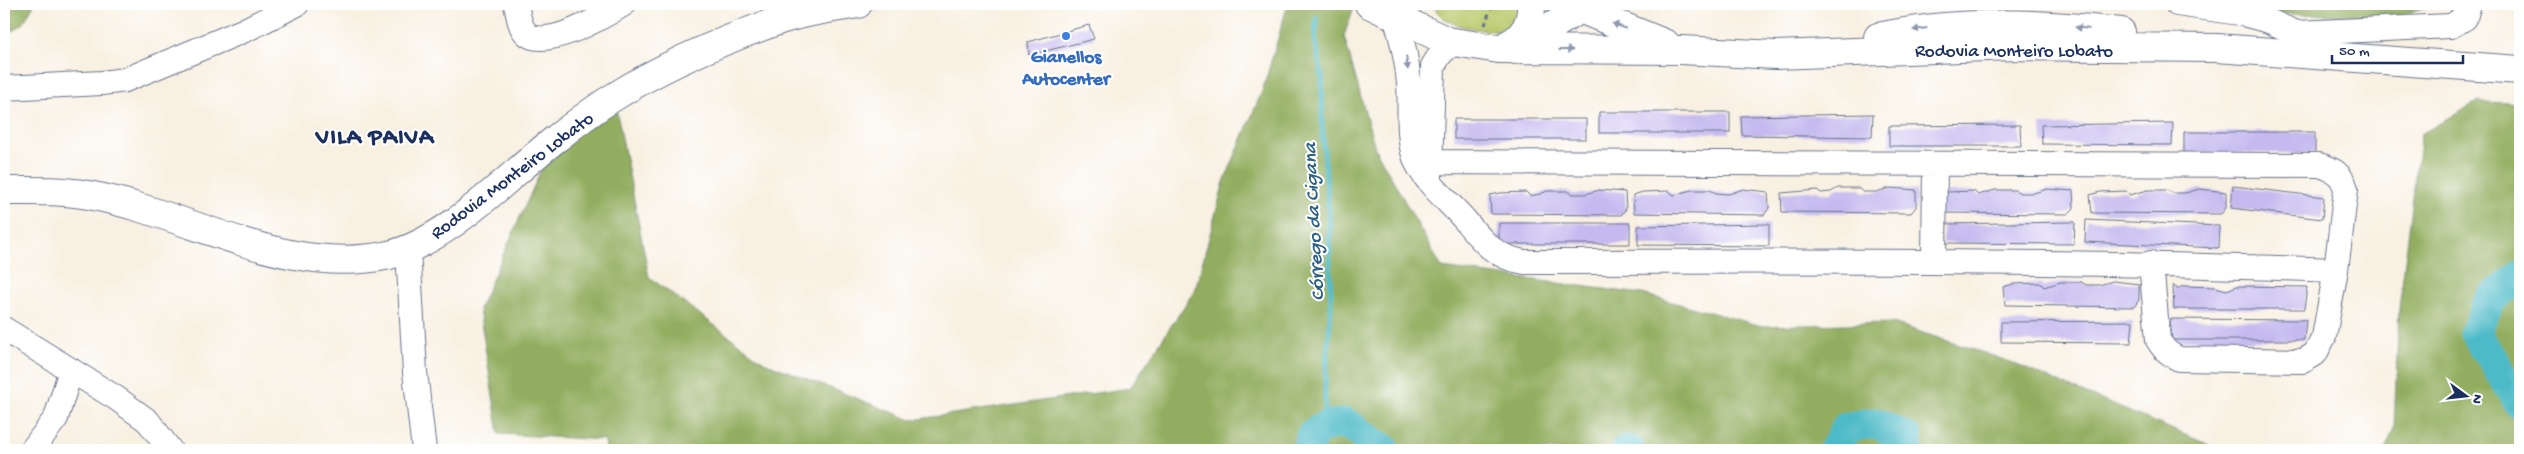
<svg xmlns="http://www.w3.org/2000/svg" width="2524" height="454" font-family="'Gochi Hand',sans-serif">
	<style>
		.green { fill: #b9c96b; stroke: #6a7c64 }
		.forest { fill: #92ad5f; stroke: #566e5e }
		.lines { fill: none; stroke-linecap: round; stroke-linejoin: round }
		.stream { stroke: #4dbac7; stroke-width: 5 }
		.river { stroke: #4dbac7; stroke-width: 31 }
		.building { fill: #c5b9ef }
		.minor-casing { stroke: #68738c; stroke-width: 26 }
		.major-casing { stroke: #68738c; stroke-width: 30 }
		.path { stroke: #68738c; stroke-width: 3; stroke-dasharray: 4 4; stroke-linecap: butt }
		.minor { stroke: #fff; stroke-width: 24 }
		.major { stroke: #fff; stroke-width: 28 }
		.oneway { fill: #8d97ae }
		.shop-dot { fill: #3f7fe0; stroke: #fff; stroke-width: 2 }
		.labels { text-anchor: middle; stroke-width: 4; stroke-linejoin: round; paint-order: stroke }
		.street-label { font-size: 19px; fill: #1b2f5e; stroke: #fff }
		.shop-label { font-size: 19px; font-weight: bold; fill: #366cbe; stroke: #fff }
		.water-label { font-size: 20px; font-style: italic; fill: #2c6083; stroke: #fff }
		.district-label { font-size: 24px; font-weight: bold; letter-spacing: 1px; fill: #1b2f5e; stroke: #fff }
	</style>
	<rect width="100%" height="100%" fill="#fff"/>
	<filter id="ink" filterUnits="userSpaceOnUse"><feTurbulence type="fractalNoise" baseFrequency=".02" numOctaves="2"/><feDisplacementMap in="SourceGraphic" scale="10" xChannelSelector="R" yChannelSelector="G"/><feConvolveMatrix kernelMatrix="1 2 1 2 8 2 1 2 1" color-interpolation-filters="sRGB"/></filter>
	<filter id="wash" filterUnits="userSpaceOnUse"><feTurbulence type="fractalNoise" baseFrequency=".0096" numOctaves="4" result="noise"/><feDisplacementMap in="SourceGraphic" scale="20" xChannelSelector="R" yChannelSelector="G"/><feGaussianBlur stdDeviation="1.12" result="paint"/><feColorMatrix in="noise" values="0 0 0 0 0 0 0 0 0 0 0 0 0 0 0 0 0 1.4 0 .05"/><feComposite in="paint" operator="in"/></filter>
	<g filter="url(#wash)">
		<rect width="100%" height="100%" fill="#f8f0e1"/>
		<path class="green" d="M1433,4H1518L1523,16L1504,32C1482,30 1442,29 1433,4Z"/>
		<path class="forest" d="M4,4H34L23,24L4,36Z
			M1288,4H1355L1344,36L1375,148L1442,268L1642,294L1762,326L1893,323L2005,360L2207,444L2216,450H606L605,440L499,434L479,309L555,139L614,97L649,277L764,362L912,420L1130,388L1195,290L1224,182L1263,89Z
			M2259,4H2440L2398,16L2281,14Z
			M2477,102L2520,103V450H2385L2394,428L2399,309L2421,134Z"/>
		<g class="lines">
			<path class="stream" d="M1317,18L1315,37L1322,77V126L1329,216L1331,306L1325,385V426"/>
			<path class="river" d="M2520,276L2490,300L2475,333L2520,403
				M1308,450L1311,436L1325,426L1346,423L1385,450
				M1627,450H1629
				M1834,450L1847,427L1876,423L1907,438V450"/>
		</g>
		<g id="blocks">
			<path class="building" d="M1089,25L1094,39L1029,55L1028,42Z
				M1599,112H1730V133H1599Z
				M1873,114L1872,137L1742,135L1741,116Z
				M1454,119H1586V139H1454Z
				M2173,123L2172,145L2042,144L2041,125Z
				M2020,125L2021,146H1889V126Z
				M2184,132H2315V153H2184Z
				M2233,186L2324,197L2322,219L2231,208Z
				M1838,188H1858L1863,192H1876L1890,188L1916,190V207L1911,213L1782,212L1781,193L1817,190L1821,193L1831,192Z
				M1743,189L1768,192L1769,208L1764,215L1634,213L1633,195L1643,192L1669,191L1674,195L1691,190H1710L1716,193L1729,194Z
				M2047,189L2073,191L2074,208L2068,214L1939,213L1942,194L1948,192L1974,191L1978,195L1995,190H2015L2020,193H2034Z
				M2199,189L2226,192V208L2221,214L2092,213L2090,195L2100,192L2126,191L2130,195L2148,190H2167L2173,193H2186Z
				M1599,190L1625,192L1626,209L1621,215L1491,214L1490,195L1500,193L1526,192L1530,196L1540,194L1547,191H1567L1573,194H1586Z
				M2086,220L2219,226L2218,248L2085,242Z
				M2075,222L2074,244L1943,243V224Z
				M1499,223H1630V244H1499Z
				M1769,224V246L1638,245V226Z
				M2113,281L2139,284V300L2134,307L2005,305L2003,287L2013,284L2040,283L2044,287L2061,282H2081L2086,285H2099Z
				M2173,285L2177,289L2183,286L2215,287L2227,290L2237,286L2307,287L2304,309H2174Z
				M2170,319L2306,320L2304,340H2172Z
				M2133,321L2131,343L2001,342V322Z"/>
		</g>
	</g>
	<g filter="url(#ink)">
		<use href="#blocks" fill-opacity="0" stroke="#68738c" stroke-width="1"/>
		<g class="lines">
			<defs>
				<path id="minor" d="M516,4C518,13 519,26 526,33C544,52 606,15 624,4
					M2177,4L2239,13L2269,21L2296,33L2451,26L2465,18L2469,4
					M1395,16C1402,38 1407,60 1409,83C1411,109 1406,139 1417,163C1427,184 1449,202 1464,219C1482,241 1494,257 1524,262C1795,261 2065,260 2336,270
					M4,88L102,83L125,80L245,30L297,4
					M1417,162L2319,165C2333,169 2342,174 2346,189L2336,270L2324,337L2315,354L2303,361L2179,359C2169,354 2164,350 2158,340L2151,263
					M1430,178L1433,66L1441,53L1454,42
					M408,250L415,372L424,450
					M1934,261L1935,164
					M4,329L116,398L148,421L170,450
					M32,450L56,418L71,370"/>
				<path id="major" d="M1369,4L1447,41L1499,49L1681,50L1776,55L2013,46L2217,48L2520,70
					M1568,4L1666,44
					M1878,37C1960,19 2038,23 2121,32
					M1507,45C1523,37 1532,22 1531,4
					M1515,50L1578,10
					M4,191C32,191 60,190 88,195C187,212 285,278 389,255C447,242 510,174 557,138C575,124 594,109 614,97C662,66 726,39 780,20C805,12 832,8 858,4"/>
			</defs>
			<use href="#minor" class="minor-casing"/>
			<use href="#major" class="major-casing"/>
			<path class="path" d="M1485,25L1492,4"/>
			<use href="#minor" class="minor"/>
			<use href="#major" class="major"/>
		</g>
		<defs><path id="oneway-solid" d="M-6-.8H1V-3.2L6.5 0L1 3.2V.8H-6Z" transform="scale(1.25)"/></defs>
		<g class="oneway">
			<use href="#oneway-solid" transform="translate(1619 26) rotate(-159)"/>
			<use href="#oneway-solid" transform="translate(2082 28) rotate(-173)"/>
			<use href="#oneway-solid" transform="translate(1920 29) rotate(172)"/>
			<use href="#oneway-solid" transform="translate(1566 50)"/>
			<use href="#oneway-solid" transform="translate(1407 63) rotate(83)"/>
		</g>
	</g>
	<circle class="shop-dot" cx="1066" cy="36" r="5"/>
	<g class="labels">
		<g class="street-label">
			<text x="2014" y="56">Rodovia Monteiro Lobato</text>
			<text transform="translate(511 174) rotate(-37)" y="7">Rodovia Monteiro Lobato</text>
		</g>
		<g class="shop-label">
			<text x="1066" y="62">Gianellos<tspan x="1066" dy="22">Autocenter</tspan></text>
		</g>
		<g class="water-label">
			<text transform="translate(1312 222) rotate(-93)" y="7">Córrego da Cigana</text>
		</g>
		<g class="district-label">
			<text x="375" y="143">VILA PAIVA</text>
		</g>
	</g>
	<rect width="2524" height="454" fill="none" stroke="#fff" stroke-width="20"/>
	<g transform="translate(2466 396) rotate(105)" stroke="#ffffff" stroke-width="4" paint-order="stroke">
	<path d="M0-4L9 19L0 12L-9 19Z" fill="#1b2f5e"/>
	<text y="-8" font-size="14" font-weight="bold" text-anchor="middle" fill="#1b2f5e">N</text>
	</g>
	<path d="M2332 55v8h131v-8" fill="none" stroke="#1b2f5e" stroke-width="2.5"/>
	<text x="2339" y="55" font-size="15" fill="#1b2f5e" stroke="#ffffff" stroke-width="4" paint-order="stroke">50 m</text>
</svg>
